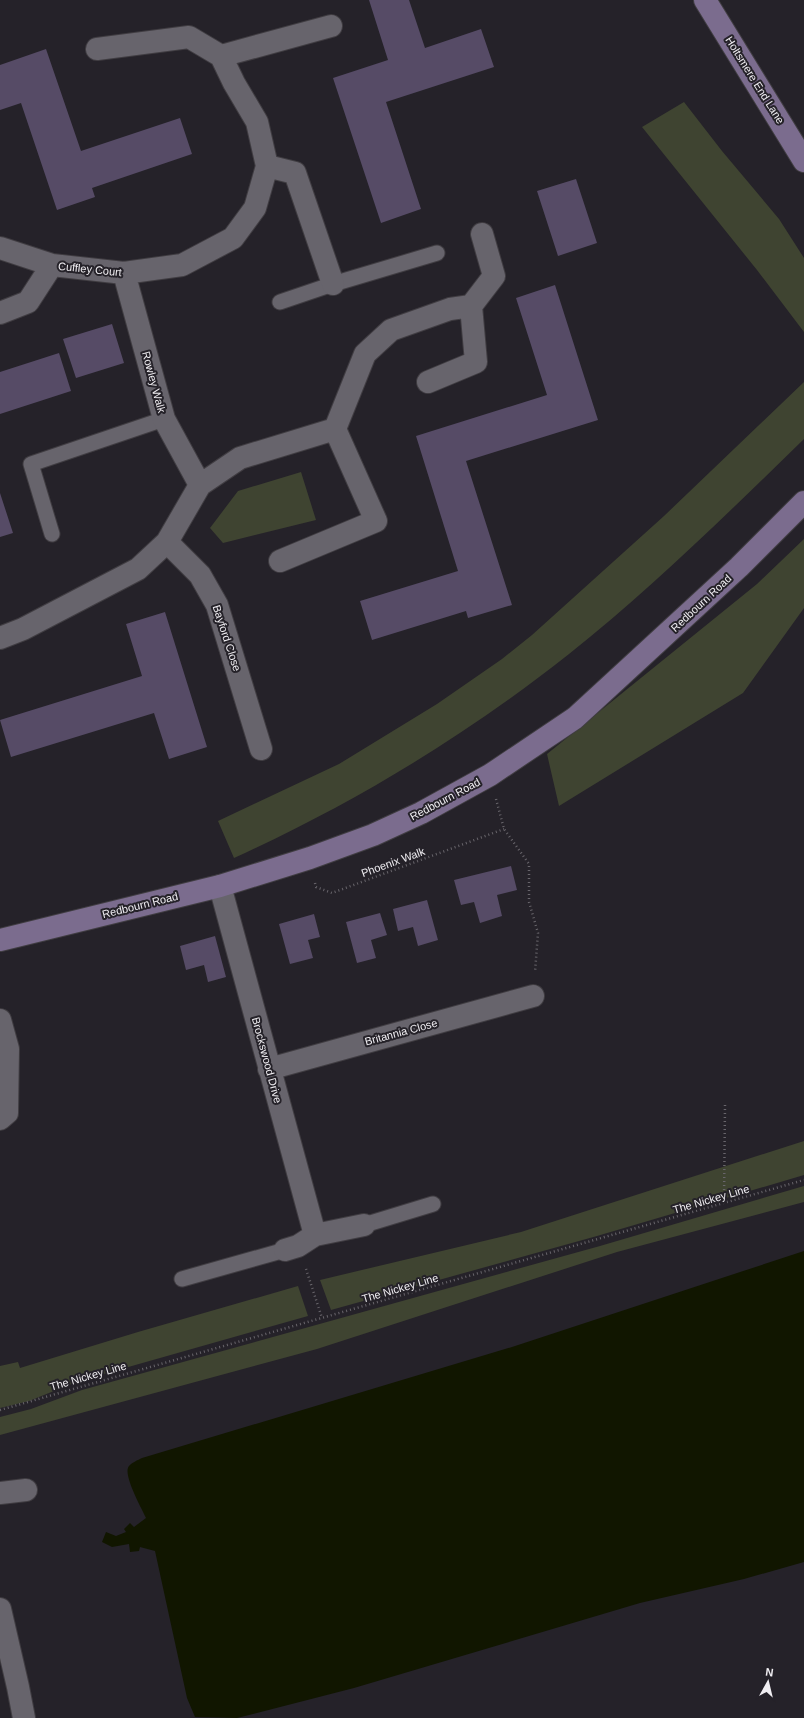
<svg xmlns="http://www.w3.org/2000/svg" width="804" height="1718" font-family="Helvetica,sans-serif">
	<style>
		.green { fill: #3f4431 }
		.water { fill: #111600 }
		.building { fill: #564b66 }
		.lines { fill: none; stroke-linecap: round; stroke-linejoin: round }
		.lane-casing { stroke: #403d42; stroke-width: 17 }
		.street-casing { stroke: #403d42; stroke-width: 24 }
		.secondary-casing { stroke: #403d42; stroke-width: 24 }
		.path { stroke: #68656b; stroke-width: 2.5; stroke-dasharray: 1 3; stroke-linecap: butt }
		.lane { stroke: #67646c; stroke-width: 15 }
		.street { stroke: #67646c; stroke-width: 22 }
		.secondary { stroke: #7b6c8e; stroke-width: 22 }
		.labels { text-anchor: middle; stroke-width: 4; stroke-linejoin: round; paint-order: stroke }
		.street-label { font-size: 11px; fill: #f0eef2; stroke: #252229 }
	</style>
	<rect width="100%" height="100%" fill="#252229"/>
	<path class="green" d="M684,102L722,151L779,219L804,258V332L757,270L642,127Z
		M804,382V439C728,513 652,588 569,654C467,735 353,804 234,858L218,821L339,764L437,704L502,659L532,635L664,516Z
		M301,472L316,520L223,543L210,528L238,491Z
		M804,539V608L743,693L559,806L547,754L757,584Z
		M804,1141V1175L597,1236L331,1310L320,1280L521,1232Z
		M804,1186V1202L617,1252L317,1349L0,1435V1417L31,1409L82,1390L600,1246Z
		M298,1286L308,1316L79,1381L29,1401L0,1408V1366L18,1362L20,1368L138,1332Z"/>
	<path class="water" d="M804,1251V1562L744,1579L640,1603L354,1688L237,1718L195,1717L187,1698L155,1551L140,1547L139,1551L130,1552L129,1544L112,1547L102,1542L106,1532L116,1536L126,1532L124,1529L130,1523L134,1527L146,1518C142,1509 122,1474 129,1466C131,1463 138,1460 142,1458L512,1347Z"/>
	<path class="building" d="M369,0H409L425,48L481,29L494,67L386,102L421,209L381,223L333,78L388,60Z
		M46,49L81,151L180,118L192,154L92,188L95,197L57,210L21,103L0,110V65Z
		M576,179L597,243L558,256L537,191Z
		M555,285L598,420L466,461L512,605L468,618L466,611L372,640L360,601L458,571L416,436L547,395L516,298Z
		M112,324L124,363L76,378L63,339Z
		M59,353L71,391L0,414V372Z
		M0,493L13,533L0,537Z
		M165,612L207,747L169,759L154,713L11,757L0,720L142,676L126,624Z
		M511,866L517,890L497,895L502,916L480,923L474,902L461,905L454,880Z
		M427,900L438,940L418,946L413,927L398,931L393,909Z
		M380,913L387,935L371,940L376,958L357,963L346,922Z
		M314,914L320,937L308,940L313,958L290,964L279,924Z
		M215,936L226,977L208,982L204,965L186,970L180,946Z"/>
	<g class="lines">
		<defs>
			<path id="lane" d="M280,302L333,284L437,253
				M52,534L31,464L164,419
				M364,1225L433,1204
				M182,1279L285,1250"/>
			<path id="street" d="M221,56L331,26
				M267,166L295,173L333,284
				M0,248L52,265L124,273L182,265L233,238L255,208L267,166L257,122L234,83L221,56L189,37L97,49
				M124,273L164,419L200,485
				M0,313L28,302L52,265
				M428,382L476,362L471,306L494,276L482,234
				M167,542L200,575L217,605L261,749
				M280,561L376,521L335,429
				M0,638L23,629L138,569L167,542L200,485L240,458L335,429L365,354L391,330L450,309L471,306
				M220,886L315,1235
				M0,1020L8,1049L7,1113L0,1119
				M269,1069L533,996
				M285,1250L298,1246L315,1235L364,1225
				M0,1493L26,1490
				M0,1609L18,1687L24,1718"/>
			<path id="secondary" d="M705,0L804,161
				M0,940L220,886L310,858L373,835L421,813L490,775L575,718L739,567L804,502"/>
		</defs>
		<use href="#lane" class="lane-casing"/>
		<use href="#street" class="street-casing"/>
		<use href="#secondary" class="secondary-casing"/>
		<path class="path" d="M496,799L504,829L529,864V902L538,933L535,972
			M315,883L316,887L332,893L504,829
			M724,1202L725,1105
			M306,1269L322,1318
			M0,1410L804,1180"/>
		<use href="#lane" class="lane"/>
		<use href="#street" class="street"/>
		<use href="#secondary" class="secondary"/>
	</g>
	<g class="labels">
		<g class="street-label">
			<text transform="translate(755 80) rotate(58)" y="4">Holtsmere End Lane</text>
			<text transform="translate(90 269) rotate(6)" y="4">Cuffley Court</text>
			<text transform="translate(154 382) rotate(75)" y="4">Rowley Walk</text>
			<text transform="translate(701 603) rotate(-43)" y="4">Redbourn Road</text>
			<text transform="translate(227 638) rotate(72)" y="4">Bayford Close</text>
			<text transform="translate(445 799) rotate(-28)" y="4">Redbourn Road</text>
			<text transform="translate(393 862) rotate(-20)" y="4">Phoenix Walk</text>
			<text transform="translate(140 905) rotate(-14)" y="4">Redbourn Road</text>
			<text transform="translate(401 1032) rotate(-15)" y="4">Britannia Close</text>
			<text transform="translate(267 1060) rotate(75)" y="4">Brockswood Drive</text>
			<text transform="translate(711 1199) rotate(-16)" y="4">The Nickey Line</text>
			<text transform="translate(400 1288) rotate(-16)" y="4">The Nickey Line</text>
			<text transform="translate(88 1376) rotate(-16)" y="4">The Nickey Line</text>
		</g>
	</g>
	<g transform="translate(768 1682) rotate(8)" stroke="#252229" stroke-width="3" paint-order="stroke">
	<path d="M0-3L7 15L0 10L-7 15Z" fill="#f0eef2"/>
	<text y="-6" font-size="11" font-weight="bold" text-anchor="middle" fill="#f0eef2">N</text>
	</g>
</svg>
